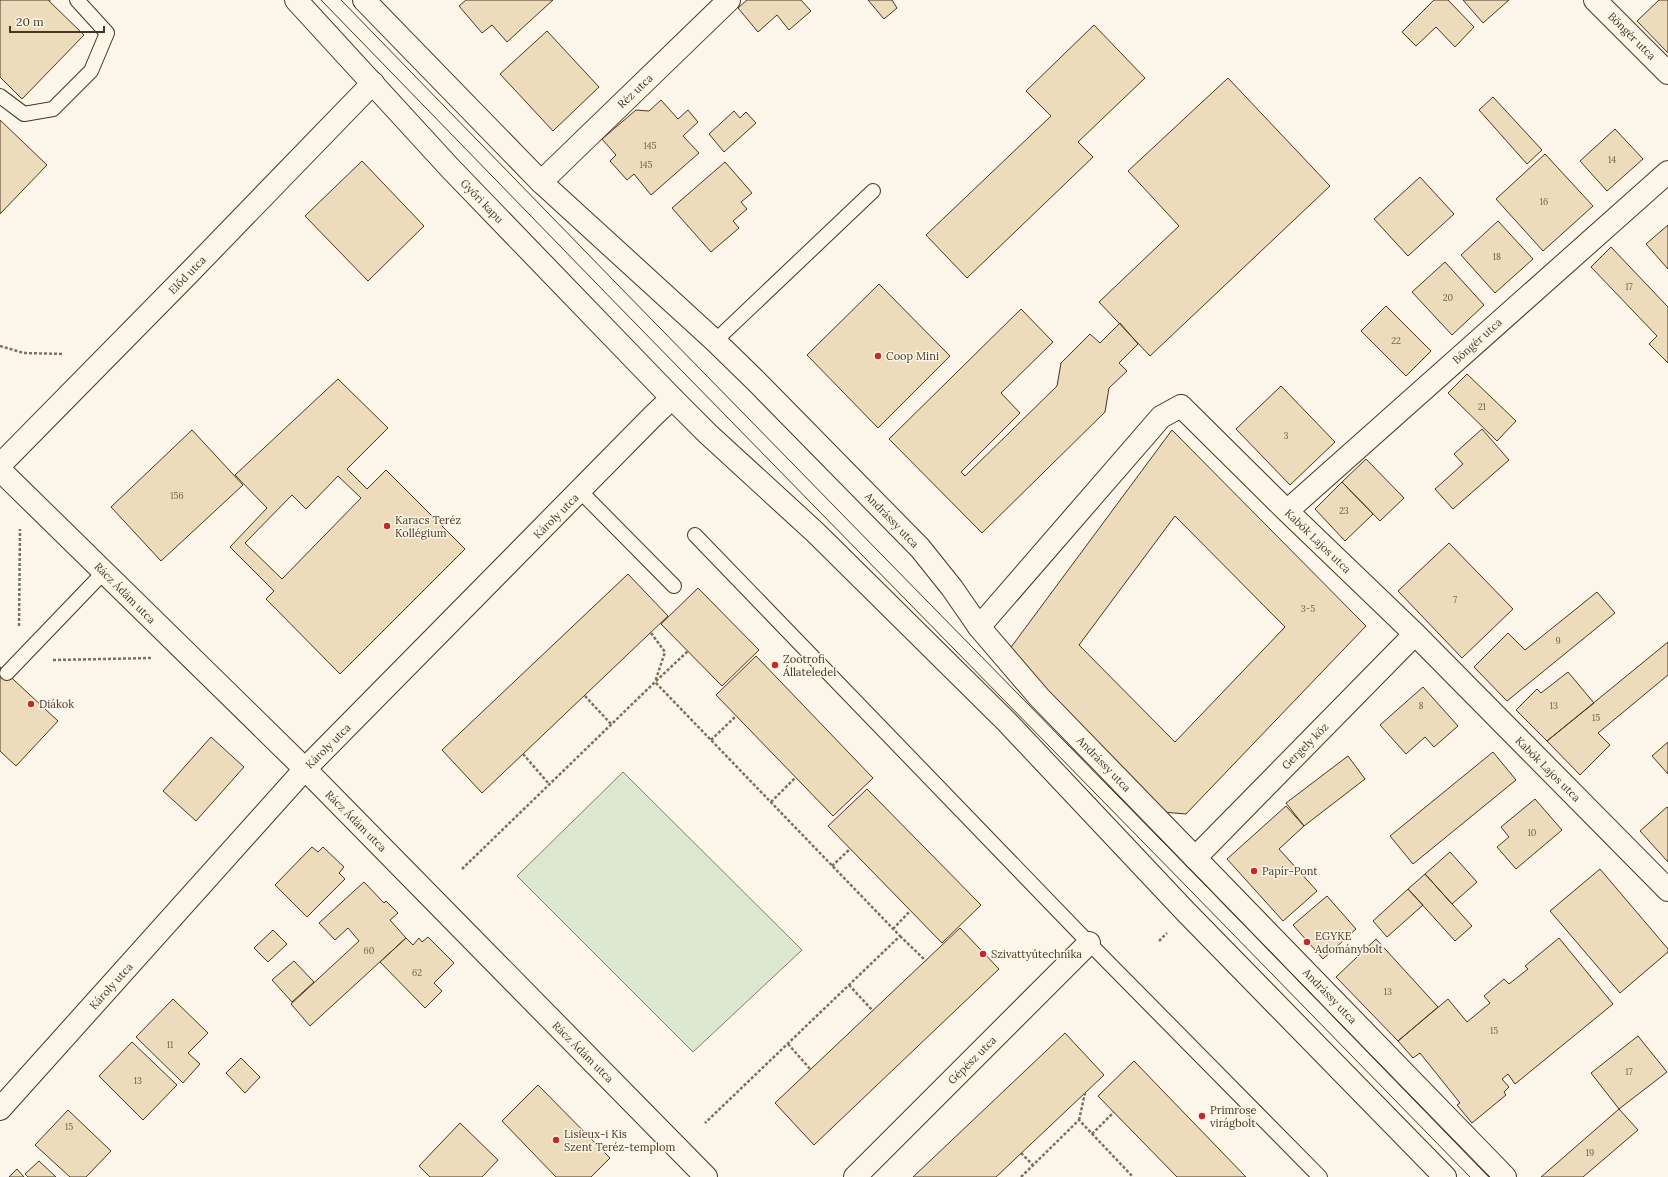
<svg xmlns="http://www.w3.org/2000/svg" width="1668" height="1177" font-family="Lora,serif">
	<style>
		.green { fill: #dce7d0; stroke: #887966 }
		.building { fill: #ecdcbc; stroke: #4a3520; fill-rule: evenodd }
		.lines { fill: none; stroke-linecap: round; stroke-linejoin: round }
		.lane-casing { stroke: #4a3520; stroke-width: 16 }
		.street-casing { stroke: #4a3520; stroke-width: 24 }
		.secondary-casing { stroke: #4a3520; stroke-width: 24 }
		.path { stroke: #7f6f5c; stroke-width: 2.5; stroke-dasharray: 3 2; stroke-linecap: butt }
		.lane { stroke: #fbf6e9; stroke-width: 14 }
		.street { stroke: #fbf6e9; stroke-width: 22 }
		.secondary { stroke: #fbf6e9; stroke-width: 22 }
		.tram { stroke: #4a3520; stroke-width: 1 }
		.poi-dot { fill: #c62828; stroke: #fbf6e9; stroke-width: 1.5 }
		.labels { text-anchor: middle; stroke-width: 3; stroke-linejoin: round; paint-order: stroke }
		.number-label { font-size: 9px; fill: #725f47 }
		.street-label { font-size: 11px; fill: #4a3520; stroke: #fbf6e9 }
		.poi-label { font-size: 11px; fill: #4a3520; stroke: #fbf6e9; text-anchor: start }
	</style>
	<rect width="100%" height="100%" fill="#fbf6e9"/>
	<path class="green" d="M623,772L802,950L693,1052L517,876Z"/>
	<path class="building" d="M0,0H48L84,35L22,99L0,77Z
		M466,0H553L507,42L492,25L482,33L459,6Z
		M747,0H801L811,11L789,30L777,15L758,32L738,8Z
		M868,0H892L897,8L884,19Z
		M1434,0H1448L1474,27L1455,47L1436,27L1416,46L1402,32Z
		M1463,0H1509L1483,23Z
		M1659,0H1668V53L1637,21Z
		M1094,25L1145,78L1078,142L1093,157L967,278L926,235L1051,116L1026,91Z
		M547,31L599,87L553,131L500,74Z
		M1228,78L1330,186L1150,356L1099,302L1179,226L1128,171Z
		M1493,97L1542,150L1527,164L1479,110Z
		M661,100L678,119L688,110L698,122L683,136L699,153L651,195L634,174L627,180L610,161L616,155L602,139L636,110L649,111Z
		M734,111L740,118L746,112L756,123L724,152L709,134Z
		M0,120L47,165L0,214Z
		M1615,129L1643,159L1607,191L1580,161Z
		M1545,154L1593,206L1543,251L1496,199Z
		M362,161L424,226L368,281L305,216Z
		M725,162L752,193L741,202L747,209L733,221L739,228L711,252L672,208Z
		M1420,177L1454,214L1408,256L1374,219Z
		M1498,221L1533,259L1495,293L1461,255Z
		M1668,225V269L1646,244Z
		M1611,247L1668,307V363L1649,344L1657,336L1591,267Z
		M1445,262L1484,305L1452,335L1412,292Z
		M879,284L950,356L878,428L807,355Z
		M1386,306L1431,351L1406,376L1361,331Z
		M1021,309L1053,342L1001,393L1020,413L961,472L965,476L1057,386L1061,363L1090,334L1100,343L1120,323L1138,344L1119,363L1127,371L1109,388L1105,412L982,533L889,439Z
		M1467,374L1516,421L1497,441L1448,393Z
		M338,379L388,428L347,469L367,489L386,470L465,549L340,674L266,599L274,591L230,547L267,508L235,475ZM338,476L361,498L282,579L245,543L292,495L306,509Z
		M1281,386L1335,442L1290,485L1236,429Z
		M1482,429L1509,460L1453,509L1435,489L1463,464L1454,454Z
		M192,430L243,485L161,561L111,507Z
		M1172,430L1366,626L1186,814L1162,812L1006,654ZM1175,516L1285,627L1175,742L1079,645Z
		M1366,459L1404,498L1380,521L1342,482Z
		M1342,482L1373,514L1345,541L1315,509Z
		M1449,543L1513,609L1462,658L1398,591Z
		M628,574L668,616L482,793L442,750Z
		M698,588L759,650L722,686L661,624Z
		M1597,592L1615,613L1507,701L1474,667L1508,633L1525,650Z
		M1668,642V675L1598,733L1610,745L1580,775L1547,741Z
		M756,656L873,778L833,816L716,695Z
		M0,667L58,721L16,766L0,751Z
		M1568,672L1594,703L1547,741L1516,710L1537,689L1541,693Z
		M1423,687L1458,726L1434,747L1425,737L1406,754L1380,725Z
		M211,737L244,767L196,821L163,791Z
		M1668,742V774L1652,756Z
		M1493,752L1516,780L1413,864L1390,836Z
		M1348,756L1365,779L1304,826L1286,803Z
		M867,789L981,905L942,943L828,826Z
		M1535,799L1562,830L1516,869L1497,847L1509,837L1501,827Z
		M1286,806L1304,826L1279,849L1317,891L1283,921L1227,859Z
		M1667,807L1668,808V862L1640,831Z
		M312,847L318,852L323,847L344,867L339,873L345,879L307,917L275,885Z
		M1450,852L1477,882L1452,904L1425,874Z
		M1600,869L1668,949V952L1620,993L1550,911Z
		M1425,874L1472,926L1455,941L1408,889Z
		M364,882L384,903L386,901L398,913L390,920L406,938L310,1026L291,1004L359,941L348,928L335,940L319,923Z
		M1408,889L1423,905L1387,937L1373,921Z
		M1327,896L1356,929L1323,959L1293,925Z
		M960,928L999,969L814,1145L775,1103Z
		M273,930L287,944L268,962L254,948Z
		M428,937L454,963L434,983L442,991L425,1008L380,962L406,938L413,945L419,938L422,942Z
		M1559,938L1613,1004L1515,1084L1508,1074L1502,1079L1509,1087L1504,1092L1506,1095L1472,1123L1457,1105L1460,1103L1420,1053L1413,1058L1398,1041L1448,999L1467,1022L1490,1003L1484,996L1504,979L1509,984L1528,969L1525,966Z
		M1376,939L1438,1007L1398,1041L1336,977Z
		M294,961L314,982L292,1002L272,980Z
		M173,999L208,1033L188,1053L200,1064L183,1083L136,1037Z
		M1065,1033L1104,1075L1085,1093L996,1177H913Z
		M1638,1036L1667,1072L1619,1109L1591,1073Z
		M132,1042L177,1085L143,1120L99,1076Z
		M241,1058L260,1077L245,1093L226,1073Z
		M1134,1061L1246,1177H1177L1098,1096Z
		M538,1085L610,1158L591,1177H556L502,1121Z
		M1619,1109L1638,1130L1583,1177H1541Z
		M68,1110L111,1151L86,1177H70L35,1145Z
		M460,1123L498,1160L482,1177H430L419,1166Z
		M39,1161L56,1177H28L25,1174Z
		M17,1169L24,1177H9Z"/>
	<g class="lines">
		<defs>
			<path id="lane" d="M0,96L24,114L53,109L91,71L107,33L77,0
				M715,341L873,191
				M580,491L674,586
				M695,535L1089,943L1320,1177
				M7,673L104,572"/>
			<path id="street" d="M1595,0L1668,73
				M541,182L729,0
				M0,465L188,274L373,83
				M0,470L305,769L706,1177
				M1287,511L1668,172
				M979,627L1161,417L1181,406L1287,511L1415,634L1668,890
				M1195,858L1415,634
				M0,1109L305,769L653,416L672,398
				M855,1177L1089,943"/>
			<path id="secondary" d="M296,0L450,168L672,398L708,434L816,533L1007,722L1186,912L1445,1177
				M364,0L541,182L715,341L758,383L920,548L952,588L979,627L1039,697L1505,1177"/>
		</defs>
		<use href="#lane" class="lane-casing"/>
		<use href="#street" class="street-casing"/>
		<use href="#secondary" class="secondary-casing"/>
		<path class="path" d="M49,1L50,0
			M0,346L24,353L64,354
			M19,626L20,529
			M651,633L665,652L655,682
			M53,660L152,658
			M656,681L688,651
			M585,696L611,724
			M711,740L736,716
			M523,754L549,784
			M771,802L795,778
			M832,866L850,849
			M462,869L655,682L900,936L705,1123
			M893,929L910,911
			M900,936L926,961
			M1159,941L1167,933
			M849,985L873,1011
			M788,1044L811,1070
			M1079,1120L1085,1093
			M1092,1134L1114,1112
			M1021,1153L1033,1165
			M1021,1177L1079,1120L1133,1177"/>
		<use href="#lane" class="lane"/>
		<use href="#street" class="street"/>
		<use href="#secondary" class="secondary"/>
		<path class="tram" d="M321,0C702,394 1088,784 1470,1177
			M341,0C722,394 1108,784 1490,1177"/>
	</g>
	<g class="poi-dot">
		<circle cx="878" cy="356" r="4"/>
		<circle cx="387" cy="526" r="4"/>
		<circle cx="775" cy="665" r="4"/>
		<circle cx="31" cy="704" r="4"/>
		<circle cx="1254" cy="871" r="4"/>
		<circle cx="1307" cy="942" r="4"/>
		<circle cx="983" cy="954" r="4"/>
		<circle cx="1202" cy="1116" r="4"/>
		<circle cx="556" cy="1140" r="4"/>
	</g>
	<g class="labels">
		<g class="number-label">
			<text x="650" y="149">145</text>
			<text x="1612" y="163">14</text>
			<text x="646" y="168">145</text>
			<text x="1544" y="205">16</text>
			<text x="1497" y="260">18</text>
			<text x="1629" y="290">17</text>
			<text x="1448" y="301">20</text>
			<text x="1396" y="344">22</text>
			<text x="1482" y="410">21</text>
			<text x="1286" y="439">3</text>
			<text x="177" y="499">156</text>
			<text x="1344" y="514">23</text>
			<text x="1455" y="603">7</text>
			<text x="1308" y="612">3-5</text>
			<text x="1558" y="644">9</text>
			<text x="1421" y="709">8</text>
			<text x="1554" y="709">13</text>
			<text x="1596" y="721">15</text>
			<text x="1532" y="836">10</text>
			<text x="369" y="954">60</text>
			<text x="417" y="976">62</text>
			<text x="1388" y="995">13</text>
			<text x="1494" y="1034">15</text>
			<text x="170" y="1048">11</text>
			<text x="1629" y="1075">17</text>
			<text x="138" y="1084">13</text>
			<text x="69" y="1130">15</text>
			<text x="1590" y="1156">19</text>
		</g>
		<g class="street-label">
			<text transform="translate(1632 36) rotate(45)" y="4">Böngér utca</text>
			<text transform="translate(635 91) rotate(-44)" y="4">Réz utca</text>
			<text transform="translate(482 201) rotate(46)" y="4">Győri kapu</text>
			<text transform="translate(187 275) rotate(-46)" y="4">Előd utca</text>
			<text transform="translate(1477 341) rotate(-42)" y="4">Böngér utca</text>
			<text transform="translate(556 516) rotate(-45)" y="4">Károly utca</text>
			<text transform="translate(892 520) rotate(46)" y="4">Andrássy utca</text>
			<text transform="translate(1318 541) rotate(44)" y="4">Kabók Lajos utca</text>
			<text transform="translate(125 593) rotate(45)" y="4">Rácz Ádám utca</text>
			<text transform="translate(328 746) rotate(-45)" y="4">Károly utca</text>
			<text transform="translate(1305 746) rotate(-45)" y="4">Gergely köz</text>
			<text transform="translate(1104 764) rotate(46)" y="4">Andrássy utca</text>
			<text transform="translate(1548 769) rotate(45)" y="4">Kabók Lajos utca</text>
			<text transform="translate(356 821) rotate(45)" y="4">Rácz Ádám utca</text>
			<text transform="translate(111 986) rotate(-48)" y="4">Károly utca</text>
			<text transform="translate(1330 996) rotate(46)" y="4">Andrássy utca</text>
			<text transform="translate(583 1052) rotate(45)" y="4">Rácz Ádám utca</text>
			<text transform="translate(972 1060) rotate(-45)" y="4">Gépész utca</text>
		</g>
		<g class="poi-label">
			<text x="886" y="360">Coop Mini</text>
			<text x="395" y="524">Karacs Teréz<tspan x="395" dy="13">Kollégium</tspan></text>
			<text x="783" y="663">Zootrofi<tspan x="783" dy="13">Állateledel</tspan></text>
			<text x="39" y="708">Diákok</text>
			<text x="1262" y="875">Papír-Pont</text>
			<text x="1315" y="940">EGYKE<tspan x="1315" dy="13">Adománybolt</tspan></text>
			<text x="991" y="958">Szivattyútechnika</text>
			<text x="1210" y="1114">Primrose<tspan x="1210" dy="13">virágbolt</tspan></text>
			<text x="564" y="1138">Lisieux-i Kis<tspan x="564" dy="13">Szent Teréz-templom</tspan></text>
		</g>
	</g>
	<path d="M10 26v6h94v-6" fill="none" stroke="#4a3520" stroke-width="2"/>
	<text x="16" y="26" font-size="12" fill="#4a3520" stroke="#fbf6e9" stroke-width="3" paint-order="stroke">20 m</text>
</svg>
